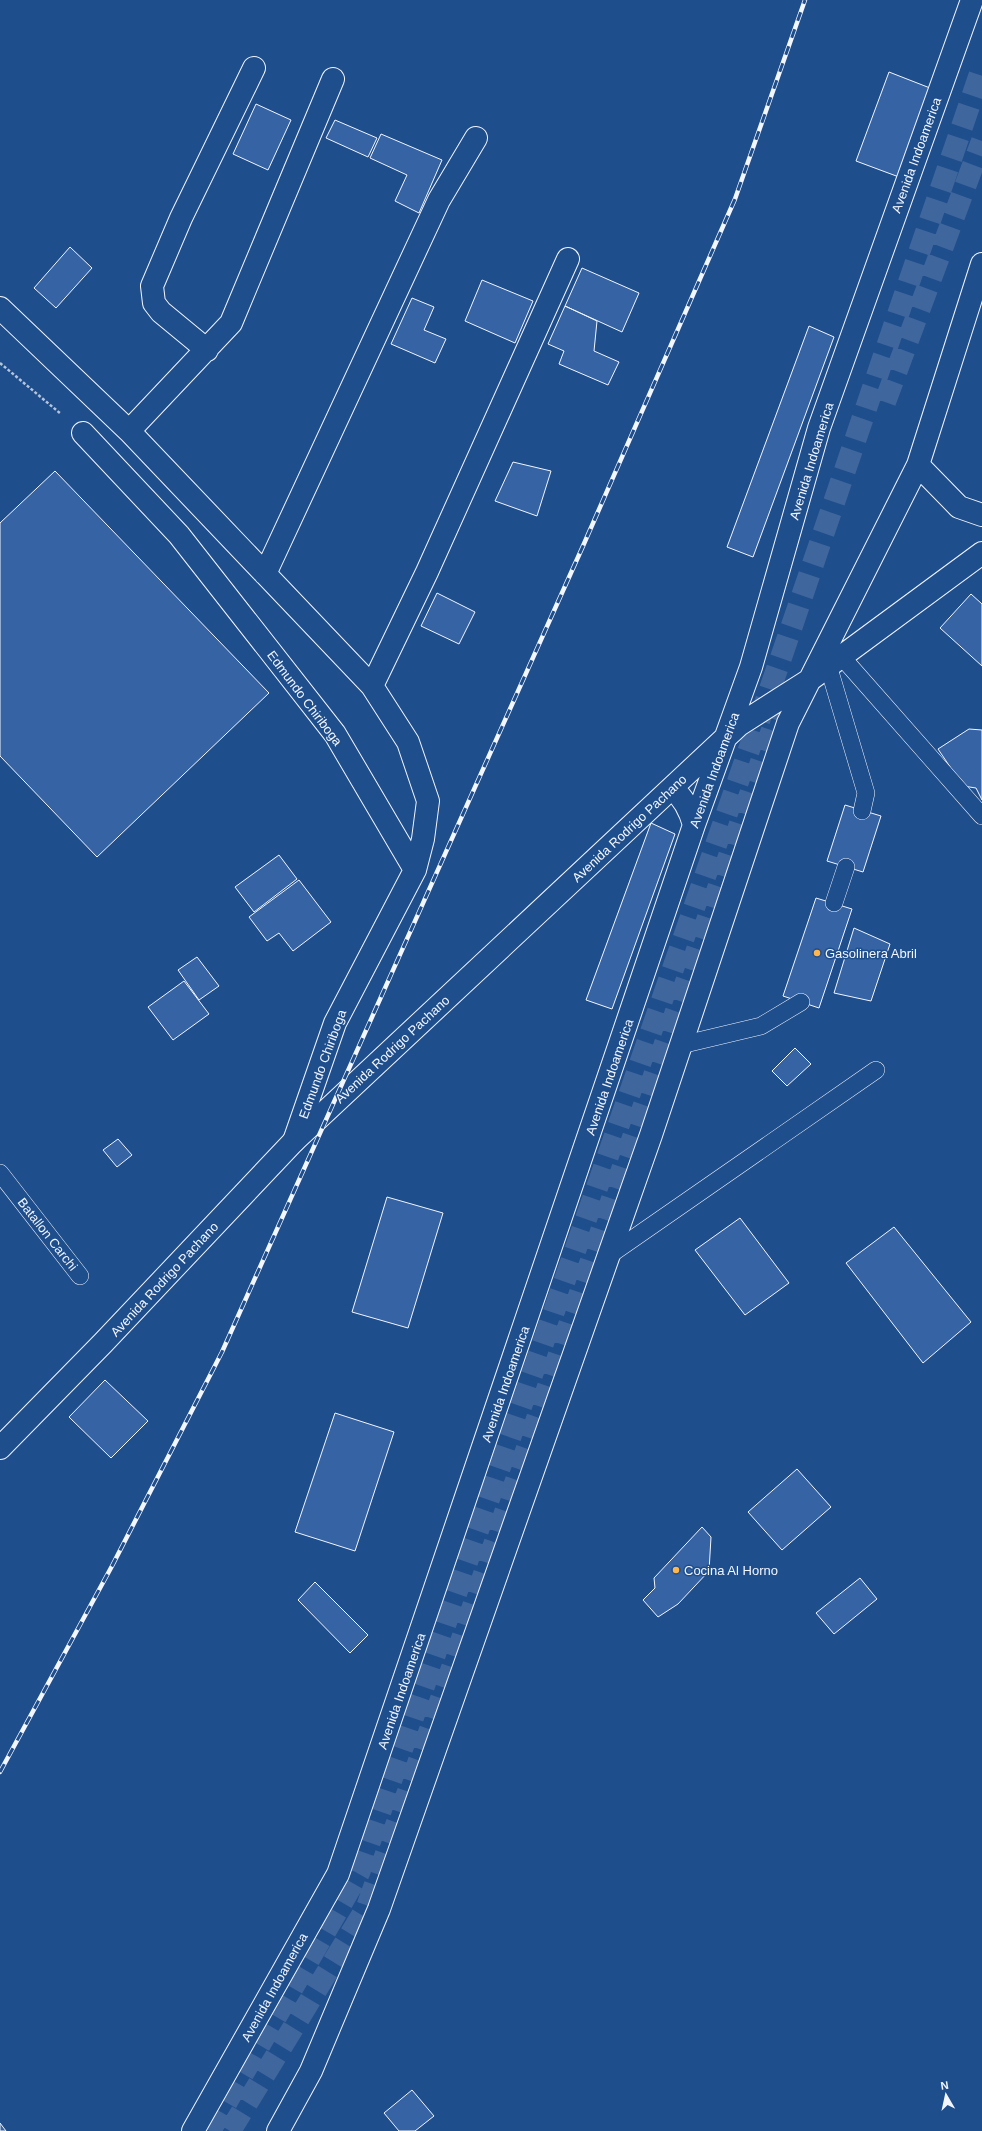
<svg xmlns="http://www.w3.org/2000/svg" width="982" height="2131" font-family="Helvetica,sans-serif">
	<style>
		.building { fill: #3563a3; stroke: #f2f6ff }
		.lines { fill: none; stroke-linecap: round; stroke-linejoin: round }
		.primary-tunnel { stroke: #3f679d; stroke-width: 22; stroke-dasharray: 22 11; stroke-linecap: butt }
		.lane-casing { stroke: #f2f6ff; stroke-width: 18 }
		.street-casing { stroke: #f2f6ff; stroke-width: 24 }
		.primary-casing { stroke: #f2f6ff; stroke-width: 24 }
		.path { stroke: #b3c4dc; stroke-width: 2.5; stroke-dasharray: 3 2; stroke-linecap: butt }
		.lane { stroke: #1f4e8c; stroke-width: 17 }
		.street { stroke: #1f4e8c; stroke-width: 22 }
		.primary { stroke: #1f4e8c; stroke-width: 22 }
		.rail-casing { stroke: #f2f6ff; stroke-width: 4.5 }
		.rail { stroke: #1f4e8c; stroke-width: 3; stroke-dasharray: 9; stroke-linecap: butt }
		.poi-dot { fill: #ffb74d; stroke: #1f4e8c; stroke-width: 1.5 }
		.labels { text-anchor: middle; stroke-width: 3; stroke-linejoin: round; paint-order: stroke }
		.street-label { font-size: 13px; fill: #f2f6ff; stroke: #1f4e8c }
		.poi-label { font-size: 13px; fill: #f2f6ff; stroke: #1f4e8c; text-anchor: start }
	</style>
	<rect width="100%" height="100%" fill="#1f4e8c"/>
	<path class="building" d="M889,72L930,88L899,177L856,161Z
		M256,104L291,120L268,170L233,154Z
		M335,120L377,138L368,157L326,138Z
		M381,134L442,160L419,213L395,201L407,175L370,158Z
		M70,247L92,268L56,308L34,288Z
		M582,268L639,293L622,332L565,306Z
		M482,280L533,301L515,343L465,321Z
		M412,298L434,307L424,330L446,339L435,363L391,344Z
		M565,306L597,321L594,351L619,362L608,385L559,364L564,351L548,344Z
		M809,326L834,337L753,557L727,547Z
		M513,462L551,471L537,516L495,501Z
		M55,471L269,693L97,857L0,756V523Z
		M437,593L475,612L459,644L421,626Z
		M971,594L982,604V666L940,628Z
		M969,729L982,730V800L976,788L963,786L938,749Z
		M845,805L881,816L863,872L827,861Z
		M651,823L675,834L612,1009L586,1000Z
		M279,855L297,879L254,912L235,887Z
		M299,880L331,922L293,951L279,933L267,941L249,917Z
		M816,898L852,909L819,1008L783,996Z
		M854,928L890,944L871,1001L834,993Z
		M197,957L219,986L199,1000L178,970Z
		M184,981L209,1014L173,1040L148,1007Z
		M795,1048L811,1064L787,1086L772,1071Z
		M118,1139L132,1155L117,1167L103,1150Z
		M387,1197L443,1213L408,1328L352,1312Z
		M740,1218L789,1283L745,1315L695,1250Z
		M894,1227L971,1322L923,1363L846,1263Z
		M105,1380L148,1421L111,1458L69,1417Z
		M335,1413L394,1432L355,1551L295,1532Z
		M797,1469L831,1507L782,1550L748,1512Z
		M702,1527L711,1537L709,1571L678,1604L658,1617L643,1600L655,1588L654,1578Z
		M860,1578L877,1599L834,1634L816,1613Z
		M315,1582L368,1635L350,1653L298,1600Z
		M412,2090L434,2116L415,2131H399L384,2113Z
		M0,2123L6,2131H0Z"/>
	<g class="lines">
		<path class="primary-tunnel" d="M885,402L982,141
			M210,2131L359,1873L784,649L982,68
			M230,2131L367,1907L452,1668L787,686"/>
		<defs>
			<path id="lane" d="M841,656L982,816
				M828,665L866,793L862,811
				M834,903L846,867
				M681,1045L761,1026L801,1002
				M0,1173L80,1276
				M608,1256L876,1070"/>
			<path id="street" d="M0,308L129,431L372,686L408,742L428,801L423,839L415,870
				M207,350L161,312L154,303L152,286L181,218L254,68
				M129,431L231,323L333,79
				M83,433L179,535L335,734L415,870L335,1023L294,1141
				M265,574L439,200L476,138
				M372,686L427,572L568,259"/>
			<path id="primary" d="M918,465L959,507L982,515
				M672,788C684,798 690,810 694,825
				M0,1448L103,1343L294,1141L739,725L811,679L982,553
				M193,2131L338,1874L694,825L751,667L819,428L972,0
				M278,2131L311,2071L379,1909L651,1135L788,723L918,465L982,264"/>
		</defs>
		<use href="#lane" class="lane-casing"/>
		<use href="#street" class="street-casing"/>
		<use href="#primary" class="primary-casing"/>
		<path class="path" d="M0,363L61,414"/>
		<use href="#lane" class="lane"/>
		<use href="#street" class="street"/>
		<use href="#primary" class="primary"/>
		<defs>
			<path id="rail" d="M0,1772L112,1566L222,1352L583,546L735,199L805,0"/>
		</defs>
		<use href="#rail" class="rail-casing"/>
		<use href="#rail" class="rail"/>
	</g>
	<g class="poi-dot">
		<circle cx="817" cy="953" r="4"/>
		<circle cx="676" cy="1570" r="4"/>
	</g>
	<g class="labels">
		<g class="street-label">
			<text transform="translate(916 155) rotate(-70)" y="5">Avenida Indoamerica</text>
			<text transform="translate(811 461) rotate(-73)" y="5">Avenida Indoamerica</text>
			<text transform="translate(305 698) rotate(53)" y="5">Edmundo Chiriboga</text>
			<text transform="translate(714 770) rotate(-70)" y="5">Avenida Indoamerica</text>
			<text transform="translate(629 828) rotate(-43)" y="5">Avenida Rodrigo Pachano</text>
			<text transform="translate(392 1049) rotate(-43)" y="5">Avenida Rodrigo Pachano</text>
			<text transform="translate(322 1064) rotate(-70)" y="5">Edmundo Chiriboga</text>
			<text transform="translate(609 1077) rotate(-71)" y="5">Avenida Indoamerica</text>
			<text transform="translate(48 1234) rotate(52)" y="5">Batallon Carchi</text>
			<text transform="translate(164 1279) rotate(-47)" y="5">Avenida Rodrigo Pachano</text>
			<text transform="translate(505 1384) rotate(-71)" y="5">Avenida Indoamerica</text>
			<text transform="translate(401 1691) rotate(-71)" y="5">Avenida Indoamerica</text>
			<text transform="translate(274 1987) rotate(-61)" y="5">Avenida Indoamerica</text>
		</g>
		<g class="poi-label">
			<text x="825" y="958">Gasolinera Abril</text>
			<text x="684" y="1575">Cocina Al Horno</text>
		</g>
	</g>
	<g transform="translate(946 2095) rotate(351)" stroke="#1f4e8c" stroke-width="3" paint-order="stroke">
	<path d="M0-3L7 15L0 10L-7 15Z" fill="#f2f6ff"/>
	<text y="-6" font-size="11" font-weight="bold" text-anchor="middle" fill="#f2f6ff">N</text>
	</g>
</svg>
